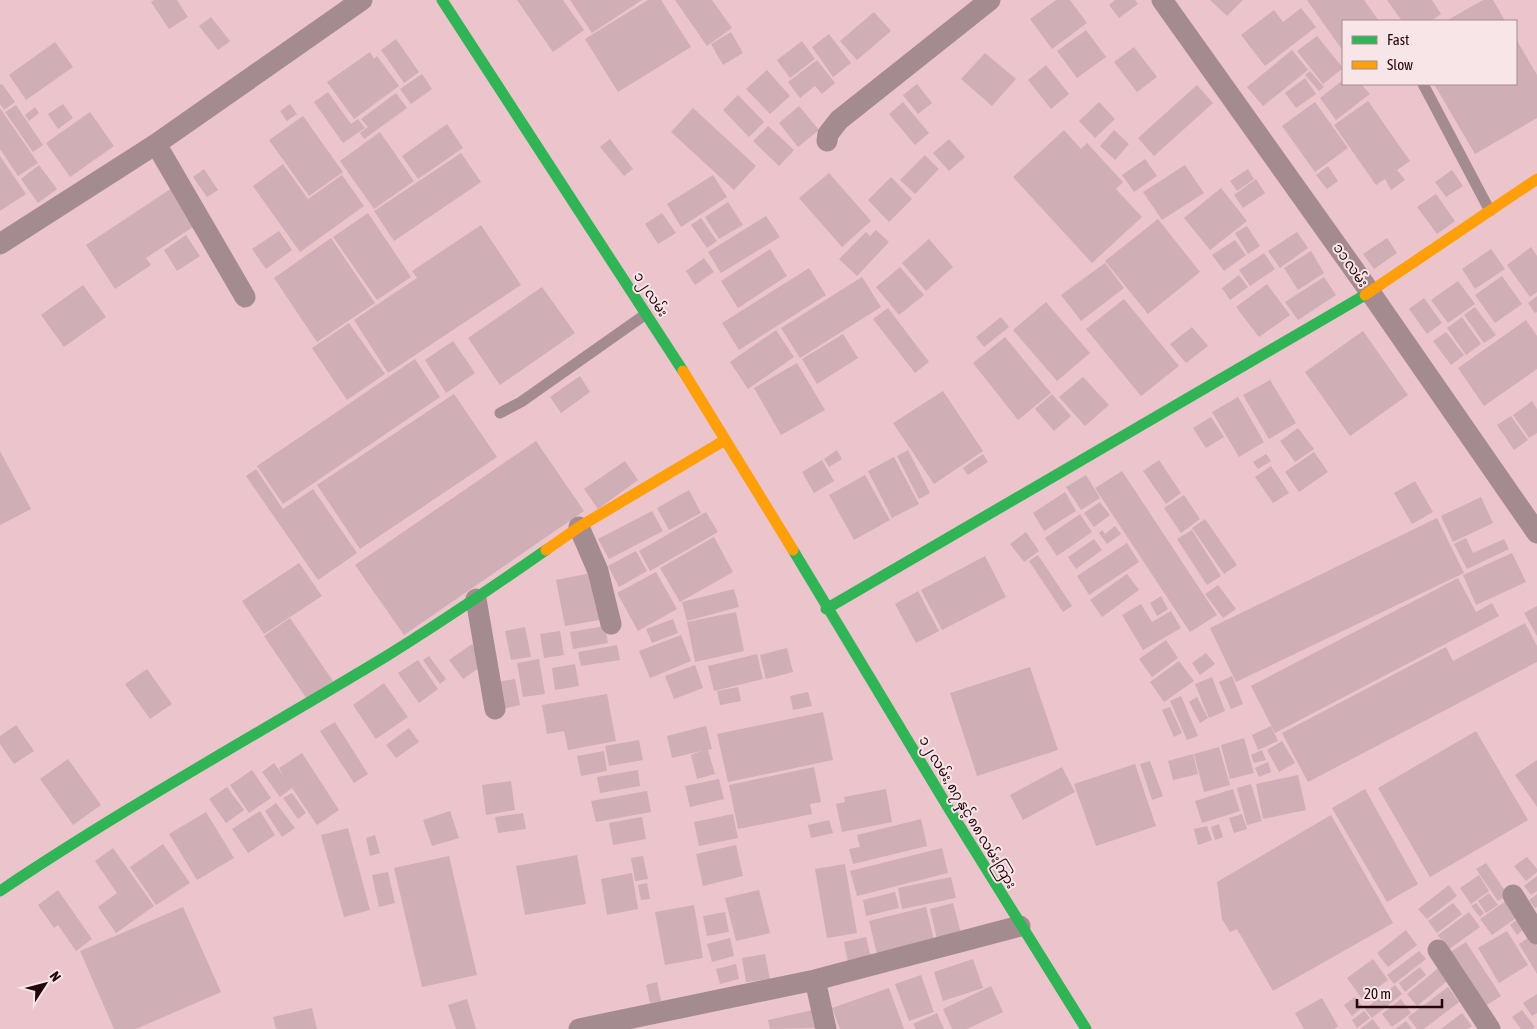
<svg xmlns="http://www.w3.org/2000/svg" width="1537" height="1029" font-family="'Asap Condensed','Noto Sans Myanmar',sans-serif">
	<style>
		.building { fill: #d0aeb5 }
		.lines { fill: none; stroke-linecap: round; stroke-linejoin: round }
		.lane { stroke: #a48b90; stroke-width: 11 }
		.street { stroke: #a48b90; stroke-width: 21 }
		.fast { stroke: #30b455; stroke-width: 11 }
		.slow { stroke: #ff9f0a; stroke-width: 11 }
		.labels { text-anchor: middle; stroke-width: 4; stroke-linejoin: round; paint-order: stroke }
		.street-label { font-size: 14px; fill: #24050e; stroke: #f8e5e8 }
	</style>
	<rect width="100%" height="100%" fill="#ebc4cc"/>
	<path class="building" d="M154,0H177L188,17L169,29L151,2Z
		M517,0H563L584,30L553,52Z
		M570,0H642L592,33Z
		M648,0H661L691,47L618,92L585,39Z
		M675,0H712L732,28L707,46Z
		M1056,0H1070L1087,23L1052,49L1030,19Z
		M1115,0H1135L1138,4L1119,18L1109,5Z
		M1210,0H1243L1227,16Z
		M1307,0H1364L1379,21H1343V51Z
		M1387,0H1432L1441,14L1431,21H1402Z
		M1483,0H1493L1505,21H1446Z
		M1301,8L1316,27L1265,66L1241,35L1274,10L1283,22Z
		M874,12L891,31L857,60L840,41Z
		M211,17L230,41L218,50L199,26Z
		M1086,30L1106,57L1077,78L1057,51Z
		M731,32L743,53L723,65L711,44Z
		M829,34L851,63L833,77L812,47Z
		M1317,36L1343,68L1323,84L1297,51Z
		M396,39L419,72L404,83L381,50Z
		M1516,39L1537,75V118L1475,154L1434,84H1516Z
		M802,41L815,59L790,78L777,60Z
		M55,42L73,67L26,100L9,75Z
		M1134,47L1157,77L1137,92L1114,62Z
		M1292,50L1308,70L1263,106L1247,87Z
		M370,52L374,59L377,56L399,86L354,119L327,82Z
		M985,53L1016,79L992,106L961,79Z
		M817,60L835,83L822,94L815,86L800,98L788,82Z
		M1046,65L1069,94L1051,109L1028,80Z
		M767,70L790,96L770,114L746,89Z
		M1310,71L1324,87L1319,91L1305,75Z
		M422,74L432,89L411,104L400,89Z
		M1305,78L1316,94L1296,108L1285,93Z
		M1343,80V84H1361L1370,94L1336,120L1320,98Z
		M2,84L15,102L4,110L0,104V85Z
		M917,84L932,103L918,114L903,95Z
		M1197,85L1213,103L1154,156L1138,138Z
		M328,92L351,124L358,119L365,128L343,143L314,102Z
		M396,93L407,108L364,139L360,133L368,127L361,119Z
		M738,95L764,122L749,137L723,110Z
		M1368,101L1410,161L1397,170L1405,180L1391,190L1385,179L1376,185L1334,125Z
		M903,102L929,133L915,145L889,114Z
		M1099,102L1115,119L1095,138L1079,121Z
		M1315,102L1348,148L1315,172L1282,126Z
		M63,104L73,118L58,129L48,114Z
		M290,104L297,114L287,121L280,111Z
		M16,105L43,145L33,152L5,112Z
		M799,106L819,130L798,147L779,123Z
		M35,107L39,113L29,121L25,115Z
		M0,108L38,163L18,176L0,149Z
		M693,108L756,166L734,190L671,132Z
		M90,112L114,146L70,177L46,143Z
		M303,116L343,172L309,196L269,140Z
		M447,124L463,148L418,179L402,156Z
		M768,126L794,150L779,166L753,141Z
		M1064,130L1081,149L1087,143L1123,182L1116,189L1142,217L1092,263L1013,177Z
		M1114,130L1129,144L1115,160L1100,146Z
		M380,132L414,181L374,209L340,161Z
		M610,139L633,169L624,176L600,147Z
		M949,139L965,157L949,171L933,153Z
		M461,153L481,182L394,241L374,211Z
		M925,155L939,169L915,194L900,180Z
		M0,156L26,194L0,211Z
		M1145,159L1157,176L1134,192L1122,175Z
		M283,164L308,199L342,175L364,206L300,252L253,186Z
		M39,165L57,189L38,203L21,179Z
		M1185,165L1204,193L1162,220L1143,192Z
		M1328,166L1338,181L1327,189L1316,175Z
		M204,169L218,190L207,197L193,177Z
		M1248,169L1254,179L1237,191L1230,181Z
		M1452,170L1463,186L1446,197L1435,182Z
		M829,173L871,221L842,247L799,198Z
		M713,175L727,197L681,227L667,204Z
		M891,177L912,199L889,222L868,200Z
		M1256,179L1265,193L1243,208L1234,195Z
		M172,188L196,225L146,258L151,265L115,289L86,245Z
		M1221,188L1247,221L1210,250L1184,218Z
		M1436,194L1455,221L1437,234L1417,207Z
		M728,202L743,225L719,239L705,217Z
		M368,213L411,277L377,300L333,237Z
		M662,213L676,233L658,244L645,224Z
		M766,216L780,237L721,273L708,252Z
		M701,218L717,241L707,248L691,225Z
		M1158,219L1200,272L1148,314L1105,261Z
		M481,225L521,285L388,373L354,320L417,278L412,271Z
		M1247,226L1260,246L1248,254L1235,233Z
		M876,230L889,242L857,276L839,259L866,232L870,236Z
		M279,231L292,250L266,269L252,249Z
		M1297,232L1308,248L1280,268L1268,251Z
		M186,235L200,256L177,271L164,250Z
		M331,238L375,303L317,342L274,278Z
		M1387,238L1397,253L1374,269L1363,254Z
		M929,239L953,267L926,291L902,263Z
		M1235,240L1246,255L1224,271L1212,255Z
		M1531,247L1537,256V292L1530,297L1507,265Z
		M770,249L787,276L738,308L721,281Z
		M1491,249L1505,269L1475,289L1462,269Z
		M1311,251L1324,273L1298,290L1284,268Z
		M1264,253L1275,269L1250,286L1239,270Z
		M704,258L714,272L695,285L686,271Z
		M1105,263L1124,288L1081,321L1061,295Z
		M900,267L924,295L899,315L876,287Z
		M809,268L826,295L739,350L722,323Z
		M1239,275L1248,287L1230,300L1222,288Z
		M1502,276L1522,304L1495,323L1475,295Z
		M862,277L881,307L800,358L781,328Z
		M1324,277L1336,295L1298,320L1285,302Z
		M1458,281L1475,304L1448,323L1431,300Z
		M1267,284L1290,315L1259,337L1236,307Z
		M83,285L106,317L64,347L41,315Z
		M542,287L575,333L500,385L468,338Z
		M1537,296V312L1535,313L1528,303Z
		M1424,298L1442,323L1427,334L1409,309Z
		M1124,299L1179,366L1141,396L1086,329Z
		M1046,302L1090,353L1057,381L1013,330Z
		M1475,307L1496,335L1484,343L1464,315Z
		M888,308L929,362L915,373L873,319Z
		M1001,317L1009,327L984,347L976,337Z
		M1462,317L1481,344L1466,355L1447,328Z
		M1526,320L1537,336V369L1484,406L1458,368Z
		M349,323L385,374L347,400L312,348Z
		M1192,327L1208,346L1186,363L1170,344Z
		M776,330L794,357L748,389L730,362Z
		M1363,331L1408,395L1350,436L1305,372Z
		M1446,332L1464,355L1451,365L1433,341Z
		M843,334L858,358L817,384L802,359Z
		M1005,337L1051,393L1018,420L973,363Z
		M453,341L475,373L446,393L425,360Z
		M415,359L440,397L283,504L257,466Z
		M797,363L825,410L781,435L754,388Z
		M580,376L590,392L561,413L550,397Z
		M1083,377L1109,405L1085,426L1059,397Z
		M1270,380L1296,423L1269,439L1243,395Z
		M943,391L983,451L934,484L893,423Z
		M454,394L497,457L360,549L317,485Z
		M1052,394L1071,416L1054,431L1035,409Z
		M1238,397L1264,442L1239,457L1212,412Z
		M1532,401L1537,409V433L1529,438L1513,415Z
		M1511,416L1528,440L1514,450L1497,425Z
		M1211,417L1224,437L1206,448L1193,428Z
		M1298,428L1314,449L1295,462L1280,441Z
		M536,441L584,511L404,635L355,565Z
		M837,450L842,459L829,467L824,459Z
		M908,450L930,493L919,499L897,456Z
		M0,451L31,509L0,525Z
		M1314,452L1328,472L1299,492L1285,472Z
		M983,454L988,462L968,475L963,468Z
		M1266,454L1271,461L1258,469L1253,462Z
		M894,457L919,504L892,518L868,471Z
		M822,460L834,481L814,493L802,472Z
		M1159,460L1181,493L1166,504L1143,471Z
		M625,461L638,480L598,509L584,489Z
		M1271,466L1289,493L1273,503L1255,477Z
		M256,469L283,509L313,489L357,553L318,580L246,476Z
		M1122,471L1217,615L1190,632L1095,488Z
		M865,475L890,520L854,540L829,495Z
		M1086,475L1100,498L1081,510L1066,487Z
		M1415,481L1433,512L1412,524L1394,493Z
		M689,490L701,513L669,530L657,508Z
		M1065,492L1076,511L1044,531L1033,513Z
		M1184,495L1200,519L1181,533L1164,508Z
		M1481,497L1493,523L1453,542L1441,516Z
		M1100,502L1110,515L1094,527L1084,513Z
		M652,511L663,531L609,559L598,539Z
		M706,512L718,532L650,571L639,551Z
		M1080,514L1092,532L1057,556L1045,538Z
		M1437,518L1464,573L1236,682L1210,628Z
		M1205,519L1237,565L1224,574L1192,528Z
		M1115,526L1121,534L1107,544L1099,533L1102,530L1105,534Z
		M1192,530L1221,576L1207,585L1177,539Z
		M1026,532L1039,551L1024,562L1010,544Z
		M714,537L733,572L680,602L660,568Z
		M1466,538L1473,553L1504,539L1509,549L1467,569L1454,544Z
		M1094,539L1102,550L1076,569L1068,557Z
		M1127,543L1139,562L1089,595L1077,576Z
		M636,551L647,571L619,587L608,566Z
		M1512,553L1526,582L1476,605L1463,575Z
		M1038,555L1072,606L1063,612L1029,561Z
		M985,556L1006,597L942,630L921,590Z
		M299,563L322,596L264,634L242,601Z
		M656,572L677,609L638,631L617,593Z
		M591,573L600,620L565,626L556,580Z
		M1127,574L1139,590L1102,617L1090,600Z
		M1458,578L1476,612L1492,603L1499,616L1275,733L1251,686Z
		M1218,585L1236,609L1223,618L1205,594Z
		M734,589L739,607L687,621L682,602Z
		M918,591L939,631L916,643L895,604Z
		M1161,596L1168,609L1157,616L1150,603Z
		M1141,604L1152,622L1171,611L1181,628L1143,650L1122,615Z
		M1537,606V636L1524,613Z
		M736,612L744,651L695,662L687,622Z
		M290,618L333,681L307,699L264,636Z
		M673,619L678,633L652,643L646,629Z
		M1525,623L1537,646V662L1308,782L1282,733L1446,647L1453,661Z
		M605,626L608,643L573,649L570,632Z
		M525,627L531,657L511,660L505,631Z
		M560,631L564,655L544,658L540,634Z
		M681,635L691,661L650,678L639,651Z
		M1166,640L1178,658L1152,677L1139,659Z
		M472,644L486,663L463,679L449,660Z
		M617,645L620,660L581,666L578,652Z
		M787,648L793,672L766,679L760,655Z
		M1206,653L1215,664L1200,675L1192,663Z
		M757,654L763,679L714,691L708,666Z
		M429,656L446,679L440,684L423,660Z
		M539,659L545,694L523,697L517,663Z
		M418,660L438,689L419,703L398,673Z
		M1179,661L1194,681L1164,702L1150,682Z
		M575,664L579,686L555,690L552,668Z
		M695,665L703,688L674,699L665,676Z
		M1030,667L1058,750L977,776L950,693Z
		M147,669L172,704L150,719L125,684Z
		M1232,676L1243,704L1231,709L1219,682Z
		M1212,677L1225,711L1209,718L1195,684Z
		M515,679L520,705L502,709L497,682Z
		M384,683L408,717L376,739L353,705Z
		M738,687L741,701L720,705L717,691Z
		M808,692L812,706L793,710L790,696Z
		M607,694L616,741L568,750L564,731L547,734L542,705Z
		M1181,696L1198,736L1187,740L1170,701Z
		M1197,697L1208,718L1200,723L1189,702Z
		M1170,707L1182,733L1174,737L1162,710Z
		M823,712L833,760L728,782L717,734Z
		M335,722L368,774L354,783L320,731Z
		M16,725L34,751L14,764L0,744V736Z
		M706,726L712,749L708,750L715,774L697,779L691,755L701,751L672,758L667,736Z
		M1271,726L1278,741L1258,750L1252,735Z
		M409,728L419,742L396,758L386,745Z
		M1476,731L1528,820L1430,877L1378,788Z
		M1244,738L1254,773L1230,779L1221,745Z
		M639,740L643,760L609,766L605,746Z
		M1282,741L1295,763L1279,772L1267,750Z
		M1219,747L1230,785L1204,792L1194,754Z
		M1262,750L1266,760L1254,763L1251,755Z
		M604,751L607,771L581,776L577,756Z
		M302,753L339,810L317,825L292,788L280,797L262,772L274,763L284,777L279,768Z
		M1193,754L1198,774L1173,780L1168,761Z
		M68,759L101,805L73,825L40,779Z
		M1537,760V807L1515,775Z
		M1150,761L1163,796L1152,800L1140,764Z
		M1268,762L1271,772L1259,777L1255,768Z
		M1135,764L1156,826L1096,846L1074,784Z
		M814,767L821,802L810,804L812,814L738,829L729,785Z
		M1062,767L1075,792L1023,820L1010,795Z
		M252,770L271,798L249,813L230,785Z
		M638,770L640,786L600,793L597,777Z
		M1298,775L1306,810L1263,819L1256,784Z
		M719,779L724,799L690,807L685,786Z
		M511,781L515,810L486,815L482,785Z
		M1251,784L1262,821L1247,825L1237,788Z
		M227,787L244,810L226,823L209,799Z
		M886,789L892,822L842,832L836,804L845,802L844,797Z
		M1233,789L1240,811L1202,823L1195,801Z
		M1365,789L1418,884L1387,902L1332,808Z
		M647,791L651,812L596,822L591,801Z
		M292,793L306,813L298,819L283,798Z
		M276,803L295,828L282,837L265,811Z
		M260,811L275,835L248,853L232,829Z
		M450,811L459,838L432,846L423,820Z
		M206,812L234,858L197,880L169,834Z
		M523,813L526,829L498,833L495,817Z
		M733,814L738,838L699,846L694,822Z
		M1242,814L1247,829L1234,833L1229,818Z
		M1331,815L1393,923L1273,991L1237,929L1230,932L1222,919L1217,882Z
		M642,817L646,839L613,845L609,823Z
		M921,819L927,846L853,864L849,849L860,847L857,835Z
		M829,820L833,833L811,838L808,825Z
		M1219,824L1223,837L1215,840L1211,827Z
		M1207,826L1212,840L1198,845L1194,829Z
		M348,828L370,910L344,917L321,835Z
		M375,835L380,853L370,856L366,838Z
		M163,844L190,883L156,905L130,867Z
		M736,845L743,876L703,886L696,854Z
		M113,848L154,906L116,933L98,907L117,893L95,861Z
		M942,848L948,873L857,896L850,871Z
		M577,855L586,904L525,915L516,866Z
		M449,856L477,975L422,987L394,868Z
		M643,856L648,879L635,881L631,858Z
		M1527,857L1537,869V872L1526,881L1514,866Z
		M1486,863L1508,895L1498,901L1476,869Z
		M845,864L857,933L827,938L815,869Z
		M388,872L395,903L379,907L372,875Z
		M632,873L638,909L607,915L601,879Z
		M1479,875L1489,891L1471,904L1460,888Z
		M1537,876V891L1531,895L1524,886Z
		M951,877L956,898L902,909L898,888Z
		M647,883L650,899L641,900L638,885Z
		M1449,885L1457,896L1427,919L1418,909Z
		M58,890L92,939L76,951L58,925L54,928L38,905Z
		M759,890L770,933L736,941L725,898Z
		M895,892L899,908L866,916L863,900Z
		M1489,893L1498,905L1486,913L1478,901Z
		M1537,894V907L1535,908L1529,900Z
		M1507,900L1519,916L1492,935L1480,919Z
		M953,903L961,933L937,939L930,909Z
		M1453,903L1462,914L1437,933L1428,921Z
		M1476,903L1484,913L1480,917L1471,906Z
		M694,905L703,958L665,965L655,912Z
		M183,907L221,992L136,1029H114L80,951Z
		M926,907L935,944L878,958L869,921Z
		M725,912L729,932L707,936L703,916Z
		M1469,912L1480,927L1448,950L1438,935Z
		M1520,917L1527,927L1517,935L1510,925Z
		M1406,930L1417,945L1388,967L1377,953Z
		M1507,931L1528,965L1499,983L1478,948Z
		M1531,936L1537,946V974L1519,944Z
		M866,937L871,958L848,962L844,942Z
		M730,938L734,956L712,962L707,944Z
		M1466,942L1501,996L1482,1008L1447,954Z
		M1419,951L1426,959L1394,984L1387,975Z
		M765,954L770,979L746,982L742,958Z
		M973,959L983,988L943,1001L934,972Z
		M1373,959L1388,980L1362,999L1347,978Z
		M736,964L739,979L720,984L716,969Z
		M1442,965L1452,977L1417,1006L1407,994Z
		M1420,967L1426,975L1405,992L1399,983Z
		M921,975L934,1012L909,1021L895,984Z
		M657,982L661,1001L650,1003L646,985Z
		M1395,985L1402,994L1372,1018L1365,1009Z
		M991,986L1003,1012L967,1029H952L943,1009Z
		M1448,987L1459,1002L1424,1029H1417L1408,1017Z
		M889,988L904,1029H840L832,1008Z
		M1537,994V1013L1532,1016L1523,1003Z
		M1355,997L1363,1007L1352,1016L1344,1005Z
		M1322,998L1338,1026L1334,1029H1304L1295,1013Z
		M467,999L476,1029H456L448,1005Z
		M1401,999L1411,1013L1392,1027L1382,1014Z
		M312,1008L317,1029H276L273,1017Z
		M813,1010L817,1028L770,1029L768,1020Z
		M1522,1010L1535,1027L1532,1029H1521L1512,1017Z
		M1364,1011L1370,1018L1357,1028L1352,1020Z
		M937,1013L944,1029H916L913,1024Z
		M1462,1013L1472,1026L1468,1029H1441Z
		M1373,1019L1380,1029H1360Z
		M1406,1021L1412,1029H1395Z"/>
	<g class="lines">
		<path class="lane" d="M1423,84L1490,211
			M500,413L521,402L646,314"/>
		<path class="street" d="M1162,0L1370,292L1537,533
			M827,141L828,134L839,120L990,0
			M156,144L245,297
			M0,244L156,144L362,0
			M579,527L598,571L611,624
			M476,599L495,709
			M1513,895L1537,934
			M1438,950L1490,1029
			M815,980L826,1029
			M579,1029L815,980L1020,926"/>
		<path class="fast" d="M442,0L683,371
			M793,550L949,809L1086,1029
			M826,609L1365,295
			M0,891C125,807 256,735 385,657C440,623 493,587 546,550"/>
		<path class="slow" d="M1365,295L1537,179
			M683,371L793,550
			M546,550L579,527L725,440"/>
	</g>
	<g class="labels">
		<g class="street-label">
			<text transform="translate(1351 265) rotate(55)" y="5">၁၁ လမ်း</text>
			<text transform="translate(651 294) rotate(57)" y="5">၁၂ လမ်း</text>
			<text transform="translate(968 812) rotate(59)" y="5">၁၂ လမ်း, ၈၇ နှင့် ၈၈ လမ်းကြား</text>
		</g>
	</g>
	<rect x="1342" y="20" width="175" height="65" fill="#f8e5e8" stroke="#a38b91"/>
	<rect x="1352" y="36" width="25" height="8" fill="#30b455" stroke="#a38b91"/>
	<text x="1387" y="45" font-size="15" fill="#24050e">Fast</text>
	<rect x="1352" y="61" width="25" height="8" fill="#ff9f0a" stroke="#a38b91"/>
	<text x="1387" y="70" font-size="15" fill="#24050e">Slow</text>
	<g transform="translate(45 984) rotate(54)" stroke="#f8e5e8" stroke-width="4" paint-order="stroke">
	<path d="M0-4L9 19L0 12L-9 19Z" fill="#24050e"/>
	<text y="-8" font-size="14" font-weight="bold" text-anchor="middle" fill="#24050e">N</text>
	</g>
	<path d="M1357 999v8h85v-8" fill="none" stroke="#24050e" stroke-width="2.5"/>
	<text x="1364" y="999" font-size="15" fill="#24050e" stroke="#f8e5e8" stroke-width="4" paint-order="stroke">20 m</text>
</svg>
